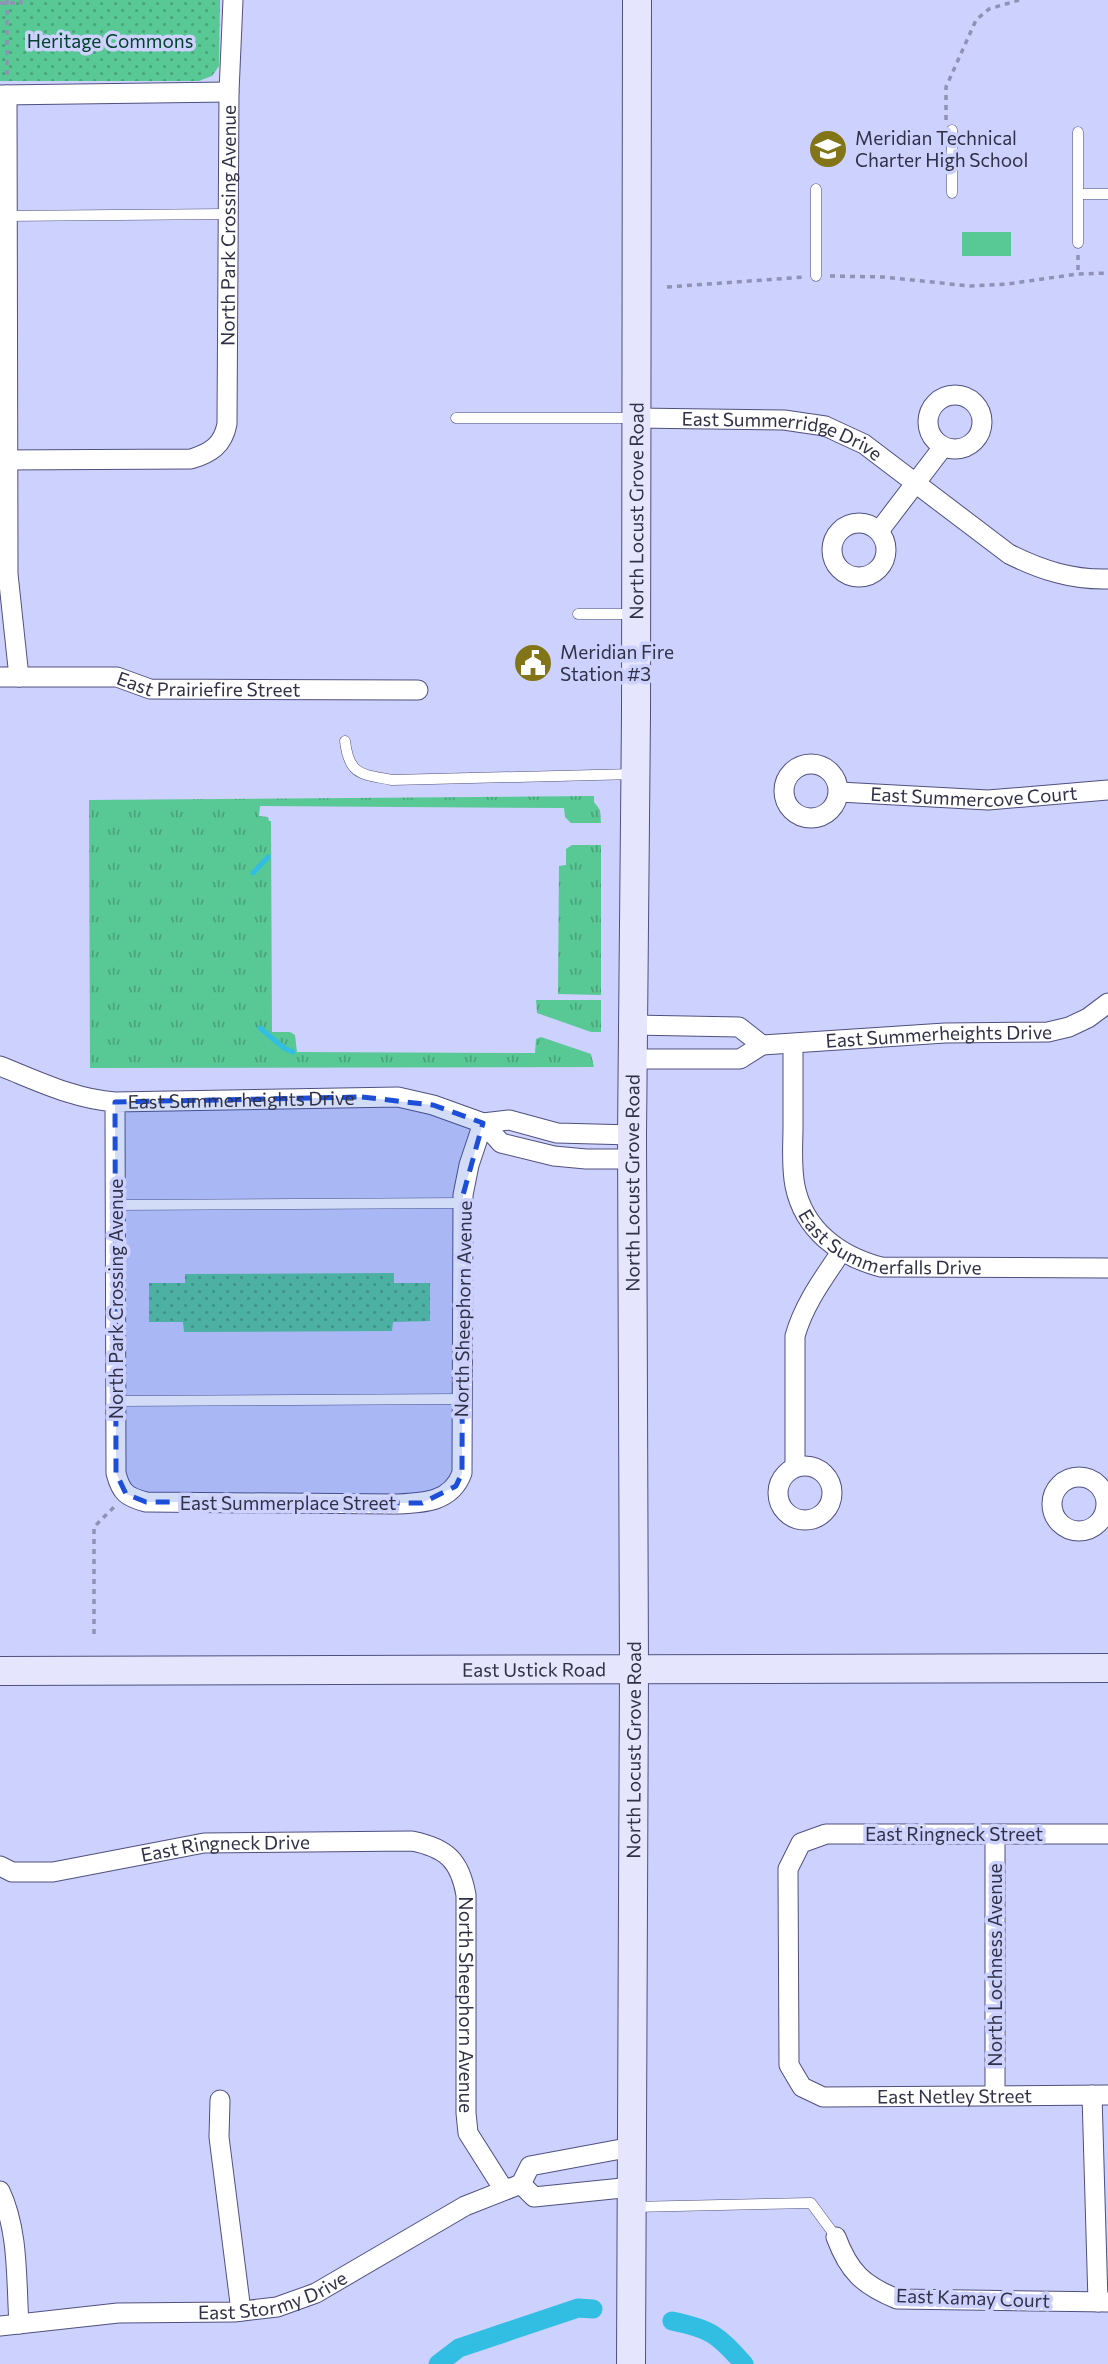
<svg xmlns="http://www.w3.org/2000/svg" width="1108" height="2364" font-family="Commissioner,sans-serif">
	<style>
		.grass { fill: url(#grass-tufts) }
		.park { fill: url(#park-dots) }
		.pitch { fill: #58c895 }
		.lines { fill: none; stroke-linecap: round; stroke-linejoin: round }
		.stream { stroke: #32bde3; stroke-width: 5 }
		.canal { stroke: #32bde3; stroke-width: 19 }
		.lane-casing { stroke: #4f507f; stroke-width: 11 }
		.street-casing { stroke: #4f507f; stroke-width: 21 }
		.secondary-casing { stroke: #4f507f; stroke-width: 30 }
		.path { stroke: #8f92b4; stroke-width: 3.5; stroke-dasharray: 5 5; stroke-linecap: butt }
		.lane { stroke: #fff; stroke-width: 10 }
		.street { stroke: #fff; stroke-width: 19 }
		.secondary { stroke: #e5e6fd; stroke-width: 28 }
		.marked { fill: #1d4ed8; fill-opacity: 0.2; stroke: #1d4ed8; stroke-width: 5; stroke-dasharray: 14 9; stroke-linejoin: round }
		.labels { text-anchor: middle; stroke-width: 7; stroke-linejoin: round; paint-order: stroke }
		.park-label { font-size: 19px; fill: #00422a; stroke: #cdd1fd }
		.poi-label { font-size: 19px; fill: #303146; stroke: #cdd1fd; text-anchor: start }
		.street-label { font-size: 19px; fill: #303146; stroke: #cdd1fd }
	</style>
	<defs>
		<pattern id="grass-tufts" width="24" height="20" patternUnits="userSpaceOnUse" patternTransform="scale(1.75)"><rect width="24" height="20" fill="#58c895"/><path d="M3 7l-1-3M5 7V3M7 7l1-3M15 17l-1-3M17 17v-4M19 17l1-3" fill="none" stroke="#49a37b"/></pattern>
		<pattern id="park-dots" width="8" height="8" patternUnits="userSpaceOnUse" patternTransform="scale(1.75)"><rect width="8" height="8" fill="#58c895"/><path d="M2 2h.1M6 6h.1" fill="none" stroke="#49a37b" stroke-width="1.8" stroke-linecap="round"/></pattern>
	</defs>
	<rect width="100%" height="100%" fill="#cdd1fd"/>
	<path class="grass" d="M594,796V802L600,810L601,823H571L565,817L564,808L260,806L259,816L268,817L269,821H271L272,1032H290L295,1035L297,1052L535,1053L536,1039L541,1037L591,1054L594,1067L90,1068L89,800Z
		M572,845H601V995L558,994L559,866L566,865V849Z
		M536,1000H601V1032H591L537,1013Z"/>
	<path class="park" d="M0,0H220L219,66L212,76L199,81H0Z
		M394,1273V1283H430V1321L393,1322L392,1331L184,1332L183,1322H149V1283H185V1274Z"/>
	<path class="pitch" d="M962,232H1011V256H962Z"/>
	<g class="lines">
		<path class="stream" d="M253,873L268,857
			M260,1028L284,1048L293,1052"/>
		<path class="canal" d="M672,2321C711,2329 717,2334 744,2364
			M438,2364L459,2348L578,2308L593,2309"/>
		<defs>
			<path id="lane" d="M952,130V193
				M816,189V276
				M1078,194H1108
				M4,216L229,214
				M1078,243V132
				M456,418H634
				M578,614H634
				M345,741C349,776 362,774 392,780L635,774
				M115,1205L463,1203
				M116,1401L462,1399
				M632,2207L811,2203L836,2237"/>
			<g id="street">
				<path d="M0,95L229,92"/>
				<path d="M7,95L8,574L19,677"/>
				<circle cx="955" cy="422" r="27"/>
				<path id="s1" d="M636,418L784,420L825,426L864,444L1009,554C1041,570 1072,580 1108,579"/>
				<path id="s2" d="M0,460L191,459C211,453 223,445 227,424L229,92L233,0"/>
				<circle cx="859" cy="550" r="27"/>
				<path d="M879,531L943,447"/>
				<path id="s3" d="M0,677H117L150,689L418,690"/>
				<circle cx="811" cy="791" r="27"/>
				<path id="s4" d="M839,792L988,800L1108,790"/>
				<path id="s5" d="M793,1044C793,1071 793,1098 793,1126C793,1145 791,1166 795,1186C804,1230 839,1256 881,1267L1108,1268"/>
				<path id="s6" d="M762,1045L945,1033L1048,1032L1069,1027L1088,1018L1108,1003"/>
				<path d="M632,1059H740L762,1045L739,1027L633,1025"/>
				<path id="s7" d="M0,1066C38,1081 74,1099 115,1102L398,1097L433,1105L483,1123L469,1165L463,1195L462,1473C451,1503 422,1503 395,1504L146,1502C127,1497 121,1493 116,1473L115,1102"/>
				<path d="M632,1135L557,1133L509,1120L483,1123L501,1143L554,1156L586,1159H632"/>
				<circle cx="805" cy="1493" r="27"/>
				<path d="M795,1467V1336C804,1304 823,1279 841,1252"/>
				<circle cx="1079" cy="1504" r="27"/>
				<path d="M995,1834V2095"/>
				<path id="s8" d="M1108,1834H826L801,1843L788,1869L789,2065L802,2087L823,2097L1108,2095"/>
				<path id="s9" d="M0,1866L12,1872H53L204,1843L412,1841C447,1848 460,1861 466,1895V2113L468,2133L504,2190"/>
				<path d="M1092,2095L1098,2302"/>
				<path d="M220,2100L219,2137L241,2311"/>
				<path d="M632,2147L530,2166L521,2184L534,2197L632,2187"/>
				<path d="M0,2191C19,2231 16,2280 19,2324"/>
				<path d="M836,2237C849,2272 863,2285 897,2299L1108,2302"/>
				<path id="s10" d="M0,2326L118,2313L234,2312L277,2307L316,2293L465,2206L521,2184"/>
			</g>
			<g id="secondary">
				<path id="s11" d="M0,1671L1108,1668"/>
				<path id="s12" d="M631,2364L634,1669L632,1135L636,715L637,0"/>
			</g>
		</defs>
		<use href="#lane" class="lane-casing"/>
		<use href="#street" class="street-casing"/>
		<use href="#secondary" class="secondary-casing"/>
		<path class="path" d="M7,0V79
			M0,3H21V0
			M946,120V87L976,20L989,9L1019,0
			M1078,255V274
			M830,276L883,277L970,286L1007,284L1078,274L1108,273
			M667,287L805,277
			M94,1634V1527L116,1505"/>
		<use href="#lane" class="lane"/>
		<use href="#street" class="street"/>
		<use href="#secondary" class="secondary"/>
	</g>
	<path class="marked" d="M362,1097L433,1105L483,1123L463,1195L462,1473L456,1486L422,1503L146,1502L126,1494L116,1473L115,1102Z"/>
	<defs>
		<symbol id="school-disc" viewBox="-11 -11 22 22"><circle r="9.5" fill="#827518" stroke="#cdd1fd"/><path d="M0-5L7-2L0 1L-7-2ZM-4 1L0 2.5L4 1V4Q0 6-4 4Z" fill="#fff"/></symbol>
		<symbol id="civic-disc" viewBox="-11 -11 22 22"><circle r="9.5" fill="#827518" stroke="#cdd1fd"/><path d="M-.6-6.5H3V-4.5H.6V-3L4-1V1h2V6H-6V1h2V-1L-.6-3ZM-1.2 2.5V6h2.4V2.5Z" fill="#fff"/></symbol>
	</defs>
	<g fill-rule="evenodd">
		<use href="#school-disc" x="806" y="127" width="44" height="44"/>
		<use href="#civic-disc" x="511" y="641" width="44" height="44"/>
	</g>
	<g class="labels">
		<g class="park-label">
			<text x="110" y="48">Heritage Commons</text>
		</g>
		<g class="poi-label">
			<text x="855" y="145">Meridian Technical<tspan x="855" dy="22">Charter High School</tspan></text>
			<text x="560" y="659">Meridian Fire<tspan x="560" dy="22">Station #3</tspan></text>
		</g>
		<g class="street-label">
			<text dy="7" stroke="none"><textPath href="#s2" startOffset="443">North Park Crossing Avenue</textPath></text>
			<text dy="7" stroke="none"><textPath href="#s1" startOffset="149">East Summerridge Drive</textPath></text>
			<text dy="7" stroke="none"><textPath href="#s12" startOffset="1853">North Locust Grove Road</textPath></text>
			<text dy="7" stroke="none"><textPath href="#s3" startOffset="210">East Prairiefire Street</textPath></text>
			<text dy="7" stroke="none"><textPath href="#s4" startOffset="135">East Summercove Court</textPath></text>
			<text dy="7" stroke="none"><textPath href="#s6" startOffset="177">East Summerheights Drive</textPath></text>
			<text dy="7" stroke="none"><textPath href="#s7" startOffset="247">East Summerheights Drive</textPath></text>
			<text dy="7" stroke="none"><textPath href="#s12" startOffset="1181">North Locust Grove Road</textPath></text>
			<text dy="7" stroke="none"><textPath href="#s5" startOffset="268">East Summerfalls Drive</textPath></text>
			<text transform="translate(116 1299) rotate(-90)" y="7">North Park Crossing Avenue</text>
			<text transform="translate(463 1309) rotate(-89)" y="7">North Sheephorn Avenue</text>
			<text x="288" y="1510">East Summerplace Street</text>
			<text dy="7" stroke="none"><textPath href="#s11" startOffset="534">East Ustick Road</textPath></text>
			<text dy="7" stroke="none"><textPath href="#s12" startOffset="614">North Locust Grove Road</textPath></text>
			<text x="954" y="1841">East Ringneck Street</text>
			<text dy="7" stroke="none"><textPath href="#s9" startOffset="229">East Ringneck Drive</textPath></text>
			<text transform="translate(995 1965) rotate(-90)" y="7">North Lochness Avenue</text>
			<text dy="7" stroke="none"><textPath href="#s9" startOffset="609">North Sheephorn Avenue</textPath></text>
			<text dy="7" stroke="none"><textPath href="#s8" startOffset="714">East Netley Street</textPath></text>
			<text dy="7" stroke="none"><textPath href="#s10" startOffset="276">East Stormy Drive</textPath></text>
			<text transform="translate(973 2298) rotate(2)" y="7">East Kamay Court</text>
		</g>
	</g>
</svg>
